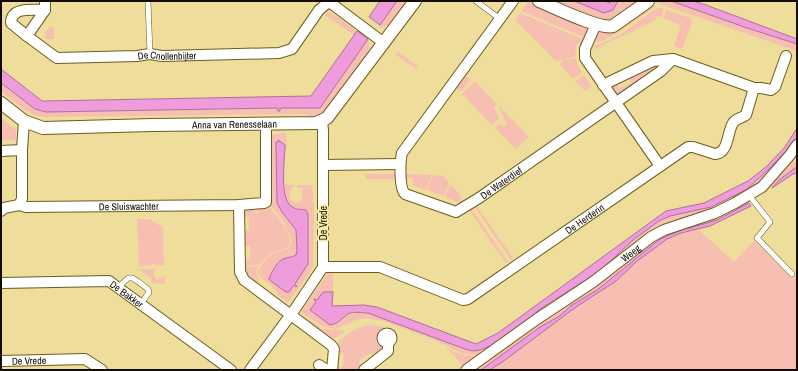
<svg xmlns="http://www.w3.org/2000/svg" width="798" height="371" font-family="'Archivo Narrow',sans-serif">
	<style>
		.green { fill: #f6bfb1 }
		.water { fill: #ee9cdb; stroke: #ac7199 }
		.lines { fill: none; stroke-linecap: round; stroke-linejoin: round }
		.service-casing { stroke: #6d5d1b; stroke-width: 6 }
		.minor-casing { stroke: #6d5d1b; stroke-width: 12 }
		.tertiary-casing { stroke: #6d5d1b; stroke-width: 14 }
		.service { stroke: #fff; stroke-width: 5 }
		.minor { stroke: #fff; stroke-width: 10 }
		.tertiary { stroke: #fff; stroke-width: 12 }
		.labels { text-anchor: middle; stroke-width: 4; stroke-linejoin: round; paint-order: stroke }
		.street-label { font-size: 10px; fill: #120c00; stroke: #fceba8 }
	</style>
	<rect width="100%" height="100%" fill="#eedd9b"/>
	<path class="green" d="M397,1H408L389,26L387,25L385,27L378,28Z
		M551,1H574L601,12L615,8L618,1H640L612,21H600Z
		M655,1H671L747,28L795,43L797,44V51L654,2Z
		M528,2L587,26L586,38L521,11Z
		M652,4L656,6L616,34L598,43L593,40L600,31L605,33L615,31Z
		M659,7L664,9L661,17L655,16L656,20L593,50L595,44L598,45L618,36Z
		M666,10L690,18L692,22L682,49L674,46L681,25L664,18Z
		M330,12L357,31L354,35L325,15Z
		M520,13L585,40L583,45L577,43L575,57L556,61L516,21V18Z
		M49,27H54V39H45V33Z
		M368,39L370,48L368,50L370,52L328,110L318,117L308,118L307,114L43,117C27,115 13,101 1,91V83L32,107L39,110L278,108V111H279L280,108H320Z
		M398,52L418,66L416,69L396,55Z
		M575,58L578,66L582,73L573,79L560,65L562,61Z
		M664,63L618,99L611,88L616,83L619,88L631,83L628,77L630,76L631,78L653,68V66Z
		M463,74L471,80L461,91L454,86Z
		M584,75L592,86L585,91L575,81Z
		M475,81L497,104L494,108L499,118L492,125L462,94Z
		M500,107L529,137L516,149L495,128L499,124L504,127L507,124L499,108Z
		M2,119L16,130V140H1Z
		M285,133V135H286L287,149H285V145L282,212L296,230L297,251L296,255C292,258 288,257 283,259C278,261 274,270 270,275L297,285L295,284L306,267L308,264V214L304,209C287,209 284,200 285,185H296L294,186V188H291L289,196L292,201L297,203C305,200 302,195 302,188H297L298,185H312L314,210L313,265L309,274L288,302L279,296L272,286L260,277L257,271L267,258L275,252L288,249L291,245V239L285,224L272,207L271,136L274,134Z
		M797,137V140L769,176L744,195L626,252L484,354L474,355L461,353L430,338L383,321L365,318L356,320L336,329L324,327L301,312L328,273L333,271V292H323L317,301L315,299L335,324C349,313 351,313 368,313L473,351L524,323L539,310L591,277L601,270L633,240L659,221L670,216L711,207L746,190L758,180L775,163L793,144Z
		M790,160H793L797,164V168L789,171L771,189L770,182Z
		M365,174H395L398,179H365Z
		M405,174L432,175L426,190L413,185V178H405Z
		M433,175L443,176L449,182L444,196L427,190Z
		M450,184L459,193L458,194L465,204L456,208L458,202L445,197Z
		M743,201L749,203L707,224L706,220Z
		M476,205L513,258L511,260L474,206Z
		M255,207V212L259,216L257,213V207H270L273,211L272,213L273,212C281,221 290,232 290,244L286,248L271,253L259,265L243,266V260L250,259V246H243V231L249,230V217H242L243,209Z
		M471,208L508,262L506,263L469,210Z
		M137,219H150L163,228L164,265L155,266V263H153L152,265L139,266Z
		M700,223L701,225L683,229L660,239L600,288L663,239L698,229L734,262L754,241L793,279L797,276V370H486L593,293L572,305L558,317L540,327L481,370H470L657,236Z
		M258,266L256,272L259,279L256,284L244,276L243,267Z
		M138,269H157L153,273L154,277L158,280L163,276H165V284L151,283L149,286L152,279Z
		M303,316L323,329L345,331L336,338L331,339L301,318Z
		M369,325L385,327L379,338V342L384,348L374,359L370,353L359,361L362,366L358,370H337V367H343L344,353L337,352L336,345C344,335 356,327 369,325Z
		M445,347L459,354L479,357L463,367L455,356Z"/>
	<path class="water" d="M380,1H397L380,25L369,17Z
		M574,1H604L610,3L611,1H618L613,10L604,13Z
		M671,1H693L706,5L797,39V44L747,28Z
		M357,31L368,39L320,108H280V111H278L277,108L46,112L35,109L1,83V69L42,101L311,96Z
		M797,128V137L793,144L769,169L746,190L711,207L670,216L659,221L633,240L601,270L539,310L524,323L493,345L480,350L473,351L465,349L368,313C362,313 354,311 348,314C342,318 338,324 330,325L310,310L316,302L314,300V299L317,300L323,292H333L332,306L364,305L377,307L476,344L498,333L666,211L704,203L748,181L766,167L785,147Z
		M278,140L285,145C285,159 279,197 291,206C296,210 301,209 306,210L308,214V264L306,267L295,284L297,286L296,287L294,285L289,292H286L272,282L269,279C271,273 277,262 283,259C287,257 292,258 296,255L297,251L296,230L282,212L277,203L276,144V142H278Z
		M795,168H797V173L793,174L772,188L779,180Z
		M749,203L751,206L710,226L681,233L667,239L636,262L616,281L576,307L505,360L490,370H481L540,327L558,317L572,305L597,290L660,239L684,229L690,228L717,220Z"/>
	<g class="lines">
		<defs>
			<path id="service" d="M148,1L150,54
				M476,1L500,19
				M748,194L770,222L757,238L792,274
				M119,288C131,270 133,279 148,289L149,292L141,304"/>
			<g id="minor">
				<path id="s1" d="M45,1V10L27,36L54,56L57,58L137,56L150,54L162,56L279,53L292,49L319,10L330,1"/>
				<path d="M328,1L384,43"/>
				<path id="s2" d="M513,1L402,153C400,161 399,188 405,194L456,212L479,198L661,71L673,59"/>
				<path d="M596,24L585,49V58L660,166"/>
				<path d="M27,36L11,23C11,6 34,10 45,10"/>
				<path d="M603,85L653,61L673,59L754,88"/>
				<path d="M1,151L22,150"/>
				<path d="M323,165L399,164"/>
				<path id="s3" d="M19,205L26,207L239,205L264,203L266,202V124"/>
				<path d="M239,205L240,272L244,280L331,345L334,349L332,370"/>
				<path d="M1,211L4,208L19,205L22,199V150L24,121"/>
				<path id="s4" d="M323,267H380L463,300L468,299L688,147H693L715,154C729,153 727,132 733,123C736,118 742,118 746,115L754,88H761L771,90L775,87L786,56"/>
				<path id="s5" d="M1,283L109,281L231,370"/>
				<circle cx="387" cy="338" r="4.5"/>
				<path id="s6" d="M1,361L85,359L102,370"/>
				<path d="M319,365L327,370"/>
				<path d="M250,370L295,309L323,267V130L322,122"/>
				<path d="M364,370L388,351V342"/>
				<path id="s7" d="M466,370L537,319L593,282L651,237L664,230L715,213L735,203L762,187L790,155L797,145"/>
			</g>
			<g id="tertiary">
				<path d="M539,1C554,7 600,30 613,26L643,5L648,1"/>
				<path id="s8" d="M1,103L24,121L43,128L152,125L316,123L327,118L415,1"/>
			</g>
		</defs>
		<use href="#service" class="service-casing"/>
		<use href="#minor" class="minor-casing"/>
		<use href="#tertiary" class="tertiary-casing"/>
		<use href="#service" class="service"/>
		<use href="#minor" class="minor"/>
		<use href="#tertiary" class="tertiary"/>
	</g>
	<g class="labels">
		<g class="street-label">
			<text dy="4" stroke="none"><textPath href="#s1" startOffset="188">De Cnollenbijter</textPath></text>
			<text dy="4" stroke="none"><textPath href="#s8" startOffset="241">Anna van Renesselaan</textPath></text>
			<text dy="4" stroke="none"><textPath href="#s2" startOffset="338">De Waterdief</textPath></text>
			<text dy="4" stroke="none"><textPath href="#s3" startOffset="110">De Sluiswachter</textPath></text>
			<text dy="4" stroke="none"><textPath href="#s4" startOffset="293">De Herderin</textPath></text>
			<text transform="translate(323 223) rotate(-90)" y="4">De Vrede</text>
			<text dy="4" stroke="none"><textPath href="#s7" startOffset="202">Weeg</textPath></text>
			<text dy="4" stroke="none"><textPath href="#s5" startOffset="130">De Bakker</textPath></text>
			<text dy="4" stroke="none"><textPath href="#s6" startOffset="28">De Vrede</textPath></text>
		</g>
	</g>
	<rect width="798" height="371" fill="none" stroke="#120c00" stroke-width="4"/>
</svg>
